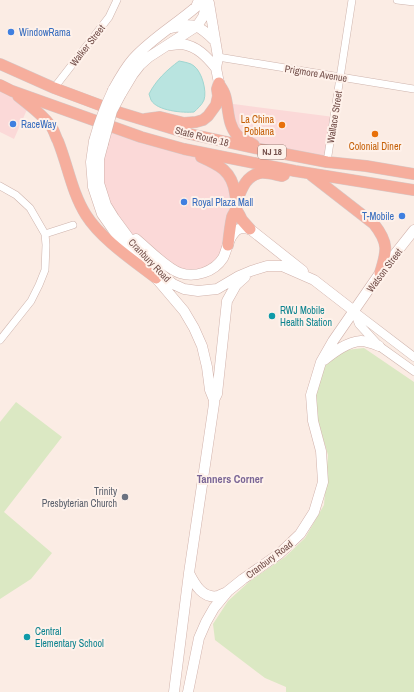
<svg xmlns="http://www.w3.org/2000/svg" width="414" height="692" font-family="'Archivo Narrow',sans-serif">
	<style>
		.commercial { fill: #fbd9d8 }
		.green { fill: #dbe8c3 }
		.water { fill: #b9e4e0; stroke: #9fd6d1 }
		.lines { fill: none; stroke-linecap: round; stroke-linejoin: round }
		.minor-casing { stroke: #ceb4ad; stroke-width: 8 }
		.tertiary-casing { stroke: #ceb4ad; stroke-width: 9 }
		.secondary-casing { stroke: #d1b2ab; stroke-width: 11 }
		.trunk-casing { stroke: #d5cac9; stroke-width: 12 }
		.minor { stroke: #fff; stroke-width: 7 }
		.tertiary { stroke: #fff; stroke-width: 8 }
		.secondary { stroke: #fff; stroke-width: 10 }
		.trunk { stroke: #f6ae9d; stroke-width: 11 }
		.secondary-bridge-casing { stroke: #d1b2ab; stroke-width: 11; stroke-linecap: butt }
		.secondary-bridge { stroke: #fff; stroke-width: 10 }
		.shop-dot { fill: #3f7fe0; stroke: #fef1ea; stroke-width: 1.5 }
		.food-dot { fill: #e8710a; stroke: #fef1ea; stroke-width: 1.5 }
		.culture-dot { fill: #0f9aa8; stroke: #fef1ea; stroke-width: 1.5 }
		.worship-dot { fill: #6b7280; stroke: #fef1ea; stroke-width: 1.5 }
		.labels { text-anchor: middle; stroke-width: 4; stroke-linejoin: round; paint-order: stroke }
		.shield { fill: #fef1ea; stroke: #9d807a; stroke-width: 1 }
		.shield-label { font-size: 9px; font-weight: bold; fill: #734f4a }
		.shop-label { font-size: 10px; fill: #366cbe; stroke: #fef1ea; text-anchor: start }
		.street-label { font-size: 10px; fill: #734f4a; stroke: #fef1ea }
		.food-label { font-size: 10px; fill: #c56008; stroke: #fef1ea; text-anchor: end }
		.culture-label { font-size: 10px; fill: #0d838f; stroke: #fef1ea; text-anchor: start }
		.worship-label { font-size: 10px; fill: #5b616d; stroke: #fef1ea; text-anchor: end }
		.neighbourhood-label { font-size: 11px; font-weight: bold; fill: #7a6696; stroke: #fef1ea }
	</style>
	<rect width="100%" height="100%" fill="#fbece4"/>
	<path class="commercial" d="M0,85L29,105L14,139L0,132Z
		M226,103L334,117L327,162L244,140Z
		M108,125L216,164L234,187L228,245L214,267L179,273L130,233L106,205L99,159Z"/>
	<path class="green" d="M364,348L414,382V692H286V687L265,678L215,640L213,624L228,601L250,581L285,557L305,538L324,505L328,455L317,418L316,393L324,364L346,350Z
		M16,402L62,437L4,512L52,553L31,579L0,599V422Z"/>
	<path class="water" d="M179,61C184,62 191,63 194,66C202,72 207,91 204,100C202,105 197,109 194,112C183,113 157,111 151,100C150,98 150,96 149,94C156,80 167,70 179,61Z"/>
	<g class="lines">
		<defs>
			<path id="minor" d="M397,0L414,2
				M218,57L414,89
				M54,88L109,17L117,0
				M327,162L352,0
				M0,186L16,195L30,208L45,234L46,245L45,270L39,285L31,301L0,340
				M45,234L73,225"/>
			<path id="tertiary" d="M354,311L359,324L379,346L414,371
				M355,312L414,357"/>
			<path id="secondary" d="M209,3L218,57L216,68L219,83
				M171,28C194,22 199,25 215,41
				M169,45C173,45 178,44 182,44C197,46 207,57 216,68
				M113,90C119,79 125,68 133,59C151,39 175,25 196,7L199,0
				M121,94L133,74L140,65L149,57L197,26L203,17L208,1
				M94,141L91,162L93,187L102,214L116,234L156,278L184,311L194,328L202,346L207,367L210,390L214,400V404L189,573L174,692
				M103,144L99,159V183L106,205L114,218L128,237L141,252
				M136,239C147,248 167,269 180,273C195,278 214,272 223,258C227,250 228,239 234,233C238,227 244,228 250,229L303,271
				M155,267L161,274L173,284L184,289L198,291L217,289L239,276L251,271L267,266H282L314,280L354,311
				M324,360C334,352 347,342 361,341C366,341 374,344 379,346
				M214,400L217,394L227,301L236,285L245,277
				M189,573C195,585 203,599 218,596C221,595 224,593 227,592
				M188,692L199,638L206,622L214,608L228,591L243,579L279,554L300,534L314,512L323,482L321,451L313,421L311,395L321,362L333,341L380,273L414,230"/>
			<path id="trunk" d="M0,64L54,88L121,113L190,134L259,149L327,162L366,166L414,174
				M219,84C221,87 224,91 225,95C229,108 227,124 237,135C242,140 249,141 254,145
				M0,85L12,91L141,137L184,149L295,171L414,190
				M18,96C29,105 42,114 50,125C54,129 55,136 58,141C68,166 72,193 86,215C101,239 134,261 156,278
				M145,119L160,117L184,123L196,122L203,120L208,116L216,105L218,96L217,89L219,83
				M201,157C219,165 232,171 235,193C236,198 237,204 236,209C235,212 233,214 232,217C230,226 229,236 228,245
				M311,175L374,224C389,243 387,251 380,273
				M237,201C242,188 246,176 260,173C267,172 276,175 282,176L284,175
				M236,209L239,214L242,220L250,229"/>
		</defs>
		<use href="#minor" class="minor-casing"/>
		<use href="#tertiary" class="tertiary-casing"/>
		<use href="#secondary" class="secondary-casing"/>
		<use href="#trunk" class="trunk-casing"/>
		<use href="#minor" class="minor"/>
		<use href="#tertiary" class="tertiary"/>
		<use href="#secondary" class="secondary"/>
		<use href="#trunk" class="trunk"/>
		<defs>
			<path id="secondary-bridge" d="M94,141C99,123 105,107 113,90
				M103,144L112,111L121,94"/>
		</defs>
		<use href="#secondary-bridge" class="secondary-bridge-casing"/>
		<use href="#secondary-bridge" class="secondary-bridge"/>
	</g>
	<g class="shop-dot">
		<circle cx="11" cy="32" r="4"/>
		<circle cx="13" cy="124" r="4"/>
		<circle cx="184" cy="202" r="4"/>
		<circle cx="402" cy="216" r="4"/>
	</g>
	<g class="food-dot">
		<circle cx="282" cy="125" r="4"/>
		<circle cx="375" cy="134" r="4"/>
	</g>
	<g class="culture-dot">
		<circle cx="272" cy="316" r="4"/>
		<circle cx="27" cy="637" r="4"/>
	</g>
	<circle class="worship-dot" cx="125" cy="497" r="4"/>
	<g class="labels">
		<rect class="shield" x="258" y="145" width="28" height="14" rx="3"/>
		<g class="shield-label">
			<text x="272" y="155">NJ 18</text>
		</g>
		<g class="shop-label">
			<text x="19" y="36">WindowRama</text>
			<text x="21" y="128">RaceWay</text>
			<text x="192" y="206">Royal Plaza Mall</text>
			<text x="394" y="220" text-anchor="end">T-Mobile</text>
		</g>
		<g class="street-label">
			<text transform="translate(87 45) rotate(-52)" y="4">Walker Street</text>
			<text transform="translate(316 73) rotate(9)" y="4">Prigmore Avenue</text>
			<text transform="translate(334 117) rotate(-81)" y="4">Wallace Street</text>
			<text transform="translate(202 136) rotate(14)" y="4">State Route 18</text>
			<text transform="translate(150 260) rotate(46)" y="4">Cranbury Road</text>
			<text transform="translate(384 270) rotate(-53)" y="4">Watson Street</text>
			<text transform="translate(269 559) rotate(-37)" y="4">Cranbury Road</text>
		</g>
		<g class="food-label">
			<text x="274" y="123">La China<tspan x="274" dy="12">Poblana</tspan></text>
			<text x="375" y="150" text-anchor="middle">Colonial Diner</text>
		</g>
		<g class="culture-label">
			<text x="280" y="314">RWJ Mobile<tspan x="280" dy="12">Health Station</tspan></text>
			<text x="35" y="635">Central<tspan x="35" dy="12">Elementary School</tspan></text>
		</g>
		<g class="worship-label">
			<text x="117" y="495">Trinity<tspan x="117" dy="12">Presbyterian Church</tspan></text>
		</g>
		<g class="neighbourhood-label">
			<text x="230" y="483">Tanners Corner</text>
		</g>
	</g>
</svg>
